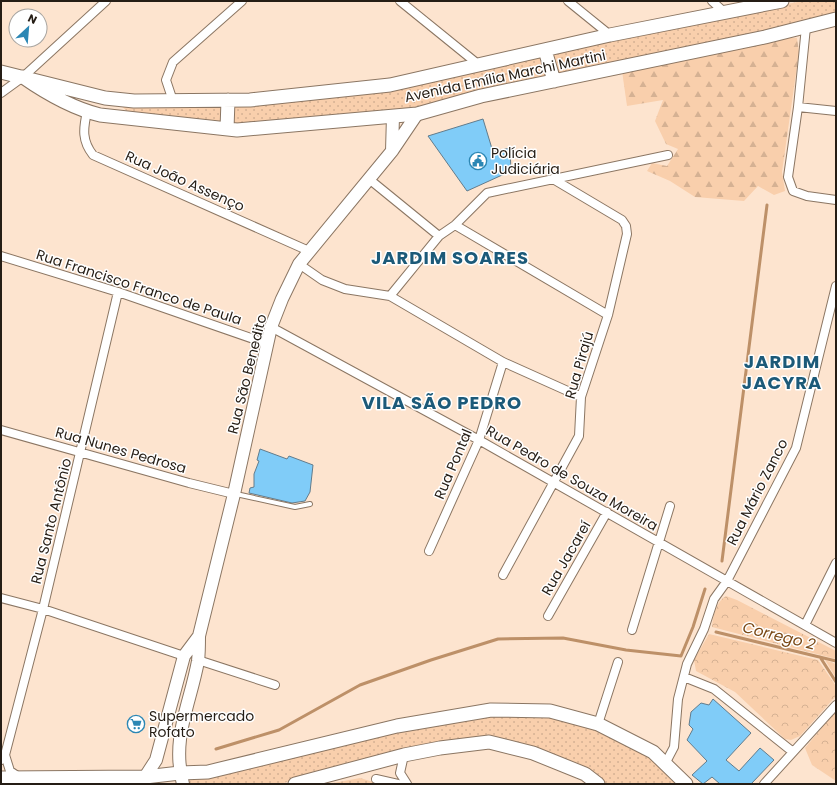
<svg xmlns="http://www.w3.org/2000/svg" width="837" height="785" font-family="Poppins,sans-serif">
	<style>
		.grass { fill: url(#grass-dots) }
		.forest { fill: url(#forest-firs) }
		.park { fill: url(#park-crowns) }
		.lines { fill: none; stroke-linecap: round; stroke-linejoin: round }
		.stream { stroke: #bd9068; stroke-width: 3 }
		.building { fill: #80ccf8; stroke: #627c8c }
		.service-casing { stroke: #8b7663; stroke-width: 6 }
		.minor-casing { stroke: #8b7663; stroke-width: 10 }
		.secondary-casing { stroke: #8b7663; stroke-width: 14 }
		.primary-casing { stroke: #8b7663; stroke-width: 15 }
		.service { stroke: #fff; stroke-width: 4 }
		.minor { stroke: #fff; stroke-width: 8 }
		.secondary { stroke: #fff; stroke-width: 12 }
		.primary { stroke: #fff; stroke-width: 13 }
		.labels { text-anchor: middle; stroke-width: 3; stroke-linejoin: round; paint-order: stroke }
		.street-label { font-size: 14px; fill: #251d15; stroke: #fff }
		.poi-label { font-size: 14px; fill: #251d15; stroke: #fff; text-anchor: start }
		.water-label { font-size: 15px; font-style: italic; fill: #794815; stroke: #fff }
		.district-label { font-size: 18px; font-weight: bold; letter-spacing: 1px; fill: #1c5a79; stroke: #fff }
	</style>
	<defs>
		<pattern id="grass-dots" width="8" height="8" patternUnits="userSpaceOnUse"><rect width="8" height="8" fill="#f9cfac"/><path d="M2 2h.1M6 6h.1" fill="none" stroke="#d5b193" stroke-width="1.8" stroke-linecap="round"/></pattern>
		<pattern id="forest-firs" width="22" height="20" patternUnits="userSpaceOnUse"><rect width="22" height="20" fill="#f9cfac"/><path d="M5 1l3.5 6h-7zM16 11l3.5 6h-7z" fill="#d5b193"/></pattern>
		<pattern id="park-crowns" width="20" height="18" patternUnits="userSpaceOnUse"><rect width="20" height="18" fill="#f9cfac"/><path d="M2 6a3 3 0 1 1 6 0M12 15a3 3 0 1 1 6 0" fill="none" stroke="#d5b193"/></pattern>
	</defs>
	<rect width="100%" height="100%" fill="#fde4cf"/>
	<path class="grass" d="M802,1H836V14L558,76L549,53Z
		M542,55L549,77L406,109L240,125L234,123L230,110L231,104Z
		M224,104L223,125L127,111L120,105Z
		M492,713L550,716L598,727L640,749L682,784H605L593,775L504,742L408,750L280,784H189L186,778L395,730Z
		M360,778L380,784H328Z"/>
	<path class="forest" d="M785,37L797,38L799,52L782,172L785,191L774,195L758,186L744,201L695,197L670,181L647,171L652,163L667,166L678,149L666,144L655,121L663,100L627,106L622,71L663,65Z"/>
	<path class="park" d="M726,596L737,600L836,651V659L712,627C713,616 716,602 726,596Z
		M709,634L818,660L836,686V696L800,736L791,740L785,739L735,692L696,671L694,660Z
		M825,660L836,664V678Z
		M836,711V781L812,765L805,748Z"/>
	<g class="lines">
		<path class="stream" d="M722,561L767,205
			M716,632L836,661
			M820,657L836,682
			M216,749L279,730L360,685L431,660L498,639L563,638L626,650L681,656L693,627L705,589"/>
	</g>
	<path class="building" d="M483,119L493,152L510,148L511,171L467,191L428,136Z
		M260,449L287,459L289,456L313,465L310,492L305,501L292,503L249,493L250,488L254,487V474L259,461L257,460Z
		M713,699L751,733L726,760L739,771L760,748L774,760L751,784H720L712,777L703,784L692,775L707,761L687,740L693,729L689,725L691,712L701,703L709,705Z"/>
	<g class="lines">
		<defs>
			<path id="service" d="M236,494L295,507L310,504"/>
			<path id="minor" d="M400,1L479,65
				M568,1L610,35
				M712,1L723,11
				M806,27L798,107L788,177L793,191L807,196L836,200
				M1,93L23,77L106,1
				M173,101L166,80L173,62L242,1
				M798,107L836,111
				M87,112C83,129 82,141 93,155L309,251
				M369,179L439,236
				M455,225L608,315
				M1,256L118,292L268,344
				M299,264L322,280L345,289L390,296L439,236L455,225L487,193L668,155
				M390,296L503,362L581,397
				M271,327L479,440L836,643
				M1,430L189,483L234,494
				M429,551L479,440L503,362
				M503,575L579,436L581,397L608,315L627,234L626,226L622,220L553,179
				M1,598L43,609L184,656
				M548,616L607,512
				M805,625L836,563
				M632,630L670,506
				M198,660L275,685
				M684,677L714,689L793,752
				M598,724L618,662
				M5,755L10,771L19,777
				M404,755L400,773L407,784
				M1,760L5,755L43,609L118,292
				M665,764L674,747L678,699L687,664L704,629L714,599L727,581L796,448L836,286
				M376,779L398,784
				M764,784L836,705"/>
			<path id="secondary" d="M392,151L393,116
				M137,784L145,777L156,760L184,656L199,636
				M183,784C171,738 190,705 198,661C199,653 199,644 199,636L234,494L271,327L282,299L299,264L392,151L417,114"/>
			<path id="primary" d="M545,50L554,81
				M1,72L105,98L134,101L250,100L390,85L610,35L782,1
				M23,77C46,93 71,108 100,115L237,130L417,114L481,96L765,37L836,19
				M227,129L228,100
				M1,778L145,777L180,773L208,772L397,726L491,710L550,711L598,724L653,752L686,784
				M295,784L404,755L440,748L489,742L533,753L585,774L598,784"/>
		</defs>
		<use href="#service" class="service-casing"/>
		<use href="#minor" class="minor-casing"/>
		<use href="#secondary" class="secondary-casing"/>
		<use href="#primary" class="primary-casing"/>
		<use href="#service" class="service"/>
		<use href="#minor" class="minor"/>
		<use href="#secondary" class="secondary"/>
		<use href="#primary" class="primary"/>
	</g>
	<defs>
		<symbol id="civic-ring" viewBox="-11 -11 22 22"><circle r="9.5" fill="#fff" stroke="#2c87b4" stroke-width="1.5"/><path d="M-.6-6.5H3V-4.5H.6V-3L4-1V1h2V6H-6V1h2V-1L-.6-3ZM-1.2 2.5V6h2.4V2.5Z" fill="#2c87b4"/></symbol>
		<symbol id="supermarket-ring" viewBox="-11 -11 22 22"><circle r="9.5" fill="#fff" stroke="#2c87b4" stroke-width="1.5"/><path d="M-6-5.5h2.5l.6 2H6L4.5 2H-2.5L-4.4-4H-6ZM-1.5 3.2a1.3 1.3 0 1 0 .1 0ZM3 3.2a1.3 1.3 0 1 0 .1 0Z" fill="#2c87b4"/></symbol>
	</defs>
	<g fill-rule="evenodd">
		<use href="#civic-ring" x="468" y="151" width="20" height="20"/>
		<use href="#supermarket-ring" x="126" y="714" width="20" height="20"/>
	</g>
	<g class="labels">
		<g class="street-label">
			<text transform="translate(505 76) rotate(-12)" y="5">Avenida Emília Marchi Martini</text>
			<text transform="translate(185 181) rotate(24)" y="5">Rua João Assenço</text>
			<text transform="translate(139 287) rotate(18)" y="5">Rua Francisco Franco de Paula</text>
			<text transform="translate(579 365) rotate(-74)" y="5">Rua Pirajú</text>
			<text transform="translate(247 374) rotate(-76)" y="5">Rua São Benedito</text>
			<text transform="translate(121 450) rotate(16)" y="5">Rua Nunes Pedrosa</text>
			<text transform="translate(453 464) rotate(-67)" y="5">Rua Pontal</text>
			<text transform="translate(572 478) rotate(30)" y="5">Rua Pedro de Souza Moreira</text>
			<text transform="translate(757 492) rotate(-63)" y="5">Rua Mário Zanco</text>
			<text transform="translate(51 521) rotate(-76)" y="5">Rua Santo Antônio</text>
			<text transform="translate(566 558) rotate(-60)" y="5">Rua Jacareí</text>
		</g>
		<g class="poi-label">
			<text x="491" y="158">Polícia<tspan x="491" dy="16">Judiciária</tspan></text>
			<text x="149" y="721">Supermercado<tspan x="149" dy="16">Rofato</tspan></text>
		</g>
		<g class="water-label">
			<text transform="translate(779 636) rotate(14)" y="5">Corrego 2</text>
		</g>
		<g class="district-label">
			<text x="450" y="264">JARDIM SOARES</text>
			<text x="782" y="368">JARDIM<tspan x="782" dy="21">JACYRA</tspan></text>
			<text x="442" y="409">VILA SÃO PEDRO</text>
		</g>
	</g>
	<rect width="837" height="785" fill="none" stroke="#251d15" stroke-width="4"/>
	<g transform="translate(28 28) rotate(26)"><circle r="19" fill="#ffffff" stroke="#a8a5a1"/>
	<path d="M0-3L7 15L0 10L-7 15Z" fill="#2c87b4"/>
	<text y="-6" font-size="11" font-weight="bold" text-anchor="middle" fill="#251d15">N</text>
	</g>
</svg>
